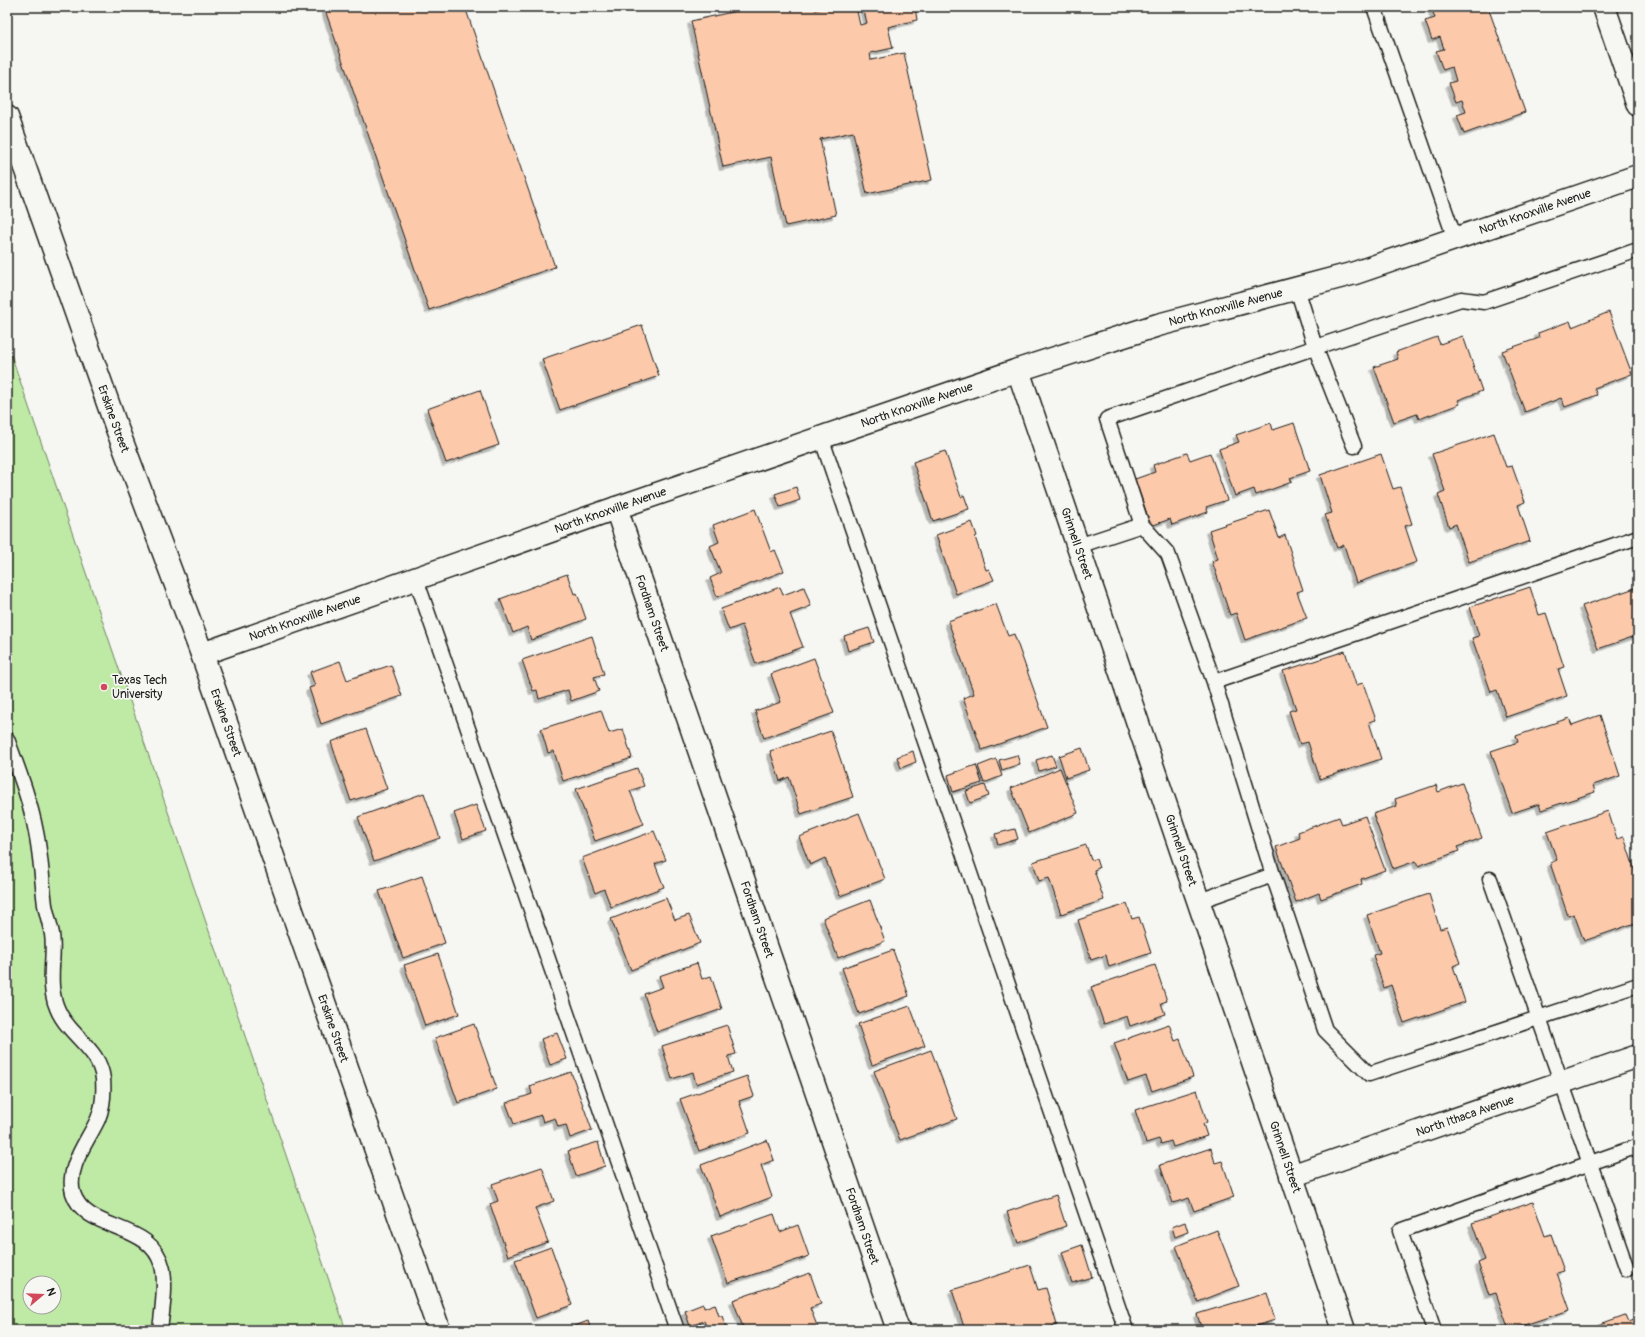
<svg xmlns="http://www.w3.org/2000/svg" width="1645" height="1337" font-family="Pangolin,sans-serif">
	<style>
		.green { fill: #bfeaa6; stroke: #6e8361; fill-rule: evenodd }
		.building { fill: #fccaab; stroke: #1c1c1c; filter: url(#shadow) }
		.lines { fill: none; stroke-linecap: round; stroke-linejoin: round }
		.service-casing { stroke: #1c1c1c; stroke-width: 17 }
		.minor-casing { stroke: #1c1c1c; stroke-width: 25 }
		.secondary-casing { stroke: #1c1c1c; stroke-width: 25 }
		.service { stroke: #f6f6f2; stroke-width: 14 }
		.minor { stroke: #f6f6f2; stroke-width: 22 }
		.secondary { stroke: #f6f6f2; stroke-width: 22 }
		.poi-dot { fill: #d1495b; stroke: #f6f6f2; stroke-width: 1.5 }
		.labels { text-anchor: middle; stroke-width: 3.5; stroke-linejoin: round; paint-order: stroke }
		.street-label { font-size: 12px; fill: #1c1c1c; stroke: #f6f6f2 }
		.poi-label { font-size: 12px; fill: #1c1c1c; stroke: #f6f6f2; text-anchor: start }
	</style>
	<defs>
		<filter id="shadow"><feDropShadow dx="-3.5" dy="3.5" stdDeviation="0" flood-color="#0004"/></filter>
	</defs>
	<rect width="100%" height="100%" fill="#f6f6f2"/>
	<filter id="ink" filterUnits="userSpaceOnUse"><feTurbulence type="fractalNoise" baseFrequency=".025" numOctaves="2"/><feDisplacementMap in="SourceGraphic" scale="8" xChannelSelector="R" yChannelSelector="G"/><feConvolveMatrix kernelMatrix="1 2 1 2 8 2 1 2 1" color-interpolation-filters="sRGB"/></filter>
	<g filter="url(#ink)">
		<path class="green" d="M7,343L346,1330H7ZM30,1283H54V1307H30Z"/>
		<path class="building" d="M324,7H465L555,267L429,310Z
			M755,7H814L815,10L829,7H856L860,25L867,23L863,7H915L917,20L888,27L893,48L870,53L871,60L904,53L932,180L867,194L853,132L820,139L836,215L786,226L771,157L723,167L691,21Z
			M1431,7H1488L1525,112L1464,134L1457,115L1466,112L1462,100L1456,102L1449,83L1456,81L1452,67L1443,70L1436,51L1444,49L1440,37L1432,40L1425,21L1435,18Z
			M1609,312L1632,374L1594,388L1597,395L1565,407L1561,398L1525,412L1502,351L1539,338L1538,333L1570,321L1572,327Z
			M642,325L659,376L560,410L542,359Z
			M1463,336L1482,391L1458,400L1460,404L1419,419L1417,414L1394,422L1374,367L1398,359L1396,352L1437,337L1440,344Z
			M480,390L499,445L446,463L427,409Z
			M1271,423L1273,430L1294,423L1310,471L1290,478L1292,482L1256,495L1254,489L1235,496L1219,449L1239,442L1236,435Z
			M1494,433L1506,467L1512,466L1525,502L1518,505L1530,541L1469,562L1456,524L1449,527L1438,494L1445,491L1432,454Z
			M945,451L961,497L964,495L969,509L933,521L913,462Z
			M1187,453L1190,460L1210,453L1227,500L1206,507L1208,512L1172,525L1170,519L1151,526L1135,479L1155,472L1153,465Z
			M1381,454L1393,489L1400,487L1412,524L1405,526L1417,562L1356,583L1344,545L1337,548L1325,515L1332,513L1320,475Z
			M796,487L800,500L780,507L775,494Z
			M755,509L771,552L775,550L784,571L717,597L710,578L721,573L710,546L719,542L713,525Z
			M1269,510L1279,538L1285,535L1303,590L1297,592L1307,618L1245,640L1236,613L1230,615L1212,561L1218,559L1209,530Z
			M972,522L977,536L975,537L986,570L989,569L994,580L956,594L936,535Z
			M567,574L574,594L577,593L586,619L531,640L527,627L513,633L500,599Z
			M780,587L783,595L804,587L811,606L790,614L803,647L756,664L742,625L729,630L721,609Z
			M1530,587L1539,615L1546,613L1564,667L1558,669L1567,696L1506,717L1497,690L1491,692L1472,638L1479,636L1470,607Z
			M1638,587V635L1598,649L1582,606Z
			M996,604L1008,636L1014,634L1047,727L982,750L963,698L974,694L948,621Z
			M869,628L874,642L848,651L844,636Z
			M592,636L604,674L594,677L599,691L571,701L568,690L539,699L537,690L533,691L522,660Z
			M1345,651L1356,685L1363,683L1376,720L1369,722L1381,759L1320,779L1308,742L1300,744L1289,711L1296,709L1283,671Z
			M814,658L834,713L764,738L755,711L781,702L771,674Z
			M340,661L347,680L391,665L402,696L321,724L309,688L315,686L310,672Z
			M601,710L609,733L623,729L632,758L563,781L554,751L548,753L541,729Z
			M1600,715L1620,776L1593,785L1595,792L1541,810L1539,804L1512,813L1491,751L1518,742L1516,736L1569,718L1572,725Z
			M366,729L387,789L351,801L331,742Z
			M831,731L853,797L801,814L789,777L780,781L770,751Z
			M1082,748L1089,770L1066,778L1059,756Z
			M913,751L916,762L901,768L897,757Z
			M1017,755L1020,764L1002,770L999,760Z
			M1052,755L1056,766L1039,771L1036,760Z
			M996,759L1002,776L984,783L978,766Z
			M976,765L982,783L953,792L948,775Z
			M637,768L644,786L630,791L644,824L595,841L576,789Z
			M1060,768L1078,813L1029,833L1011,788Z
			M1462,783L1482,838L1457,847L1459,851L1418,866L1416,861L1393,869L1373,814L1397,806L1395,799L1436,785L1438,792Z
			M985,785L989,796L970,803L966,791Z
			M424,793L440,838L374,861L358,817Z
			M476,805L486,831L463,839L454,813Z
			M1608,811L1617,839L1624,837L1638,880V893H1636L1638,900V922L1584,941L1574,914L1568,916L1550,863L1557,860L1547,832Z
			M859,813L885,879L840,896L825,858L810,865L799,837Z
			M1365,816L1385,870L1361,879L1362,884L1321,899L1319,893L1296,902L1276,847L1300,838L1298,832L1339,817L1342,824Z
			M1015,829L1018,839L998,845L995,834Z
			M654,831L666,860L655,864L664,887L611,907L604,889L595,893L582,858Z
			M1086,845L1091,860L1096,859L1099,868L1094,870L1104,900L1061,914L1049,878L1039,881L1033,862Z
			M422,876L445,943L403,958L379,891Z
			M1429,894L1440,929L1447,927L1460,963L1453,966L1465,1002L1404,1023L1391,985L1384,988L1373,955L1380,953L1367,915Z
			M666,898L675,920L689,915L700,943L631,970L611,919Z
			M870,900L885,941L838,958L823,918Z
			M1127,904L1132,919L1139,917L1151,953L1109,967L1106,955L1091,960L1078,920Z
			M893,950L909,996L859,1014L842,968Z
			M438,954L459,1014L425,1026L404,965Z
			M697,963L702,979L711,976L722,1009L657,1032L644,994L663,987L659,976Z
			M1155,965L1167,1001L1161,1003L1165,1014L1130,1026L1127,1016L1104,1024L1091,987Z
			M910,1006L925,1046L872,1065L858,1024Z
			M474,1024L497,1089L458,1103L435,1038Z
			M1169,1024L1175,1041L1180,1039L1193,1077L1152,1091L1146,1076L1128,1082L1114,1043Z
			M727,1025L736,1054L728,1056L733,1072L696,1084L693,1072L672,1079L662,1046Z
			M557,1033L567,1059L550,1065L541,1039Z
			M931,1050L957,1119L900,1140L874,1071Z
			M571,1072L592,1130L570,1138L566,1125L558,1127L555,1118L543,1122L541,1115L514,1124L506,1103L532,1094L530,1086Z
			M747,1076L754,1096L739,1101L750,1133L699,1151L680,1099Z
			M1197,1090L1207,1122L1203,1124L1207,1136L1173,1147L1171,1141L1161,1144L1159,1139L1146,1143L1135,1110Z
			M767,1140L774,1160L761,1165L772,1197L720,1217L701,1165Z
			M598,1142L605,1166L576,1176L568,1151Z
			M1211,1148L1215,1163L1222,1161L1234,1197L1194,1211L1189,1198L1173,1203L1160,1165Z
			M542,1167L554,1201L535,1208L548,1242L508,1256L490,1204L498,1201L492,1184Z
			M1056,1195L1066,1226L1018,1243L1007,1212Z
			M1533,1202L1545,1236L1551,1234L1564,1271L1557,1273L1570,1310L1509,1330L1496,1293L1489,1295L1478,1263L1485,1260L1472,1223Z
			M774,1214L780,1232L798,1225L809,1256L728,1283L711,1236Z
			M1185,1222L1188,1232L1175,1237L1172,1227Z
			M1217,1230L1239,1286L1198,1302L1176,1246Z
			M1082,1245L1092,1277L1072,1283L1062,1252Z
			M551,1247L572,1305L536,1318L515,1260Z
			M1030,1265L1038,1290L1046,1288L1057,1325L1041,1330H965L952,1290Z
			M810,1273L821,1304L810,1308L818,1328L813,1330H744L733,1300Z
			M1267,1293L1275,1320L1256,1326L1257,1330H1202L1197,1314Z
			M703,1304L704,1308L715,1304L719,1316H722L727,1330H708L704,1321L690,1326L685,1311Z
			M1625,1315L1628,1322L1638,1318V1330H1584Z
			M588,1321L591,1330H564Z"/>
		<g class="lines">
			<defs>
				<path id="service" d="M1374,7L1455,239
					M1638,250L1484,302L1461,299L1322,345L1107,419L1142,525L1168,554L1214,682L1273,875L1325,1030L1369,1074L1638,985
					M1297,288L1315,347L1354,446
					M821,437L1126,1330
					M1078,546L1142,525
					M416,579L677,1330
					M1214,682L1638,537
					M7,739C18,769 30,800 36,832C41,856 42,881 45,905C47,915 50,924 52,934C55,954 49,974 53,994C55,1006 61,1018 69,1027C83,1044 100,1055 103,1079C104,1092 103,1107 98,1119C88,1141 66,1167 73,1193C86,1234 154,1220 163,1270C166,1289 162,1311 160,1330
					M1490,879L1627,1269
					M1199,901L1273,875
					M1434,1330L1400,1231L1638,1146"/>
				<g id="minor">
					<path d="M1604,7L1638,105"/>
					<path id="s1" d="M1018,370L1344,1330"/>
					<path id="s2" d="M616,508L898,1330"/>
					<path id="s3" d="M202,654L616,508L1018,370L1158,325L1355,273L1638,176"/>
					<path id="s4" d="M1291,1176L1638,1056"/>
				</g>
				<g id="secondary">
					<path id="s5" d="M7,117L116,426L202,654L439,1330"/>
				</g>
			</defs>
			<use href="#service" class="service-casing"/>
			<use href="#minor" class="minor-casing"/>
			<use href="#secondary" class="secondary-casing"/>
			<use href="#service" class="service"/>
			<use href="#minor" class="minor"/>
			<use href="#secondary" class="secondary"/>
		</g>
	</g>
	<circle class="poi-dot" cx="104" cy="687" r="4"/>
	<g class="labels">
		<g class="street-label">
			<text dy="4" stroke="none"><textPath href="#s3" startOffset="1405">North Knoxville Avenue</textPath></text>
			<text dy="4" stroke="none"><textPath href="#s3" startOffset="1081">North Knoxville Avenue</textPath></text>
			<text dy="4" stroke="none"><textPath href="#s3" startOffset="757">North Knoxville Avenue</textPath></text>
			<text dy="4" stroke="none"><textPath href="#s5" startOffset="320">Erskine Street</textPath></text>
			<text dy="4" stroke="none"><textPath href="#s3" startOffset="433">North Knoxville Avenue</textPath></text>
			<text dy="4" stroke="none"><textPath href="#s1" startOffset="183">Grinnell Street</textPath></text>
			<text dy="4" stroke="none"><textPath href="#s2" startOffset="111">Fordham Street</textPath></text>
			<text dy="4" stroke="none"><textPath href="#s3" startOffset="109">North Knoxville Avenue</textPath></text>
			<text dy="4" stroke="none"><textPath href="#s5" startOffset="644">Erskine Street</textPath></text>
			<text dy="4" stroke="none"><textPath href="#s1" startOffset="507">Grinnell Street</textPath></text>
			<text dy="4" stroke="none"><textPath href="#s2" startOffset="435">Fordham Street</textPath></text>
			<text dy="4" stroke="none"><textPath href="#s5" startOffset="968">Erskine Street</textPath></text>
			<text dy="4" stroke="none"><textPath href="#s4" startOffset="184">North Ithaca Avenue</textPath></text>
			<text dy="4" stroke="none"><textPath href="#s1" startOffset="831">Grinnell Street</textPath></text>
			<text dy="4" stroke="none"><textPath href="#s2" startOffset="759">Fordham Street</textPath></text>
		</g>
		<g class="poi-label">
			<text x="112" y="684">Texas Tech<tspan x="112" dy="14">University</tspan></text>
		</g>
	</g>
	<rect width="1645" height="1337" fill="none" stroke="#f6f6f2" stroke-width="24"/>
	<rect x="12" y="12" width="1621" height="1313" fill="none" stroke="#1c1c1c" stroke-width="1.5" filter="url(#ink)"/>
	<g transform="translate(42 1295) rotate(71)"><circle r="19" fill="#f6f6f2" stroke="#9f9f9c"/>
	<path d="M0-3L7 15L0 10L-7 15Z" fill="#d1495b"/>
	<text y="-6" font-size="11" font-weight="bold" text-anchor="middle" fill="#1c1c1c">N</text>
	</g>
</svg>
